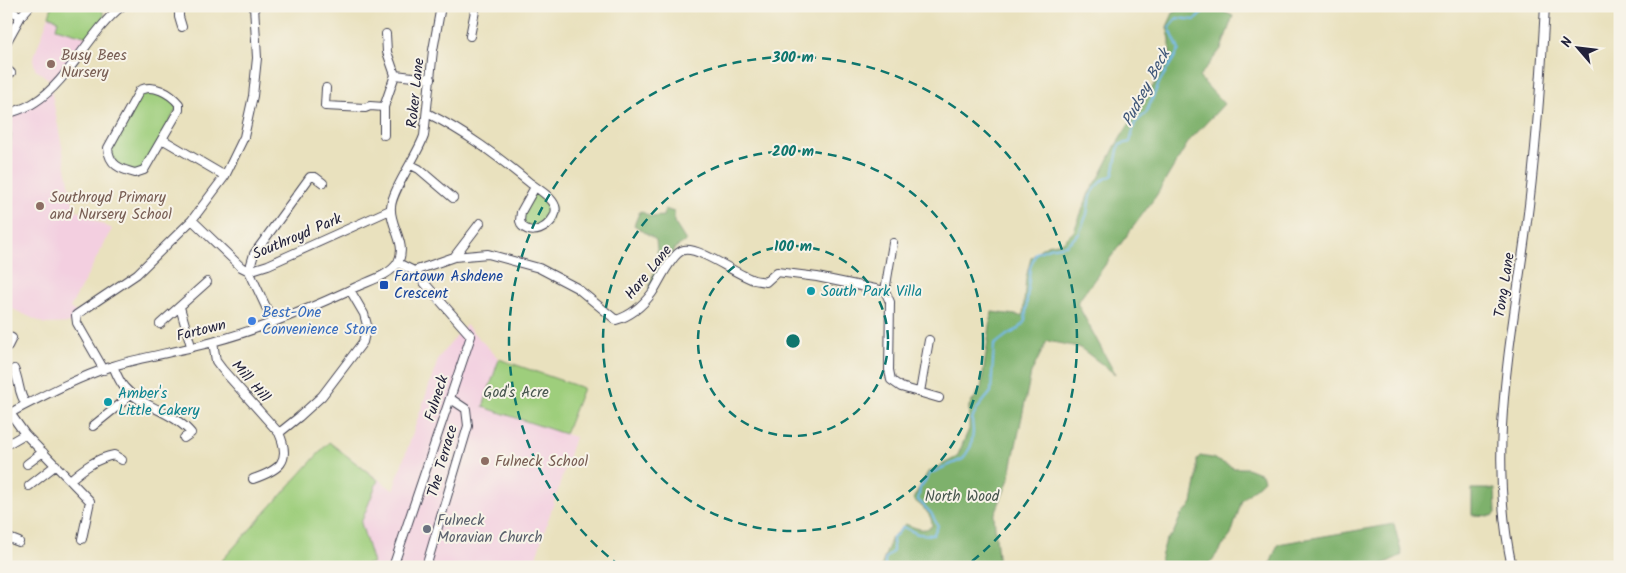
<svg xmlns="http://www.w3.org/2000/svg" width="1626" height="573" font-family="Kalam,sans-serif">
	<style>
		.built { fill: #f3cfe0 }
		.green { fill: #9ece7c; stroke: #60785c }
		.forest { fill: #7eb16c; stroke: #506a54 }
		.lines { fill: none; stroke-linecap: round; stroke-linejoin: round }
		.stream { stroke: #76baec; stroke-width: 2 }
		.minor-casing { stroke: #403f4f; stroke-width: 10 }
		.minor { stroke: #fff; stroke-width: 8 }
		.ring { fill: none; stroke: #0f766e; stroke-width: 2.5; stroke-dasharray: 9 6 }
		.education-dot { fill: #8d6e63; stroke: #f7f3e8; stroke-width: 2 }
		.transit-dot { fill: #1a4fb4; stroke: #f7f3e8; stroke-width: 2 }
		.culture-dot { fill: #0f9aa8; stroke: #f7f3e8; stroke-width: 2 }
		.shop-dot { fill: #3f7fe0; stroke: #f7f3e8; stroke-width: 2 }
		.worship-dot { fill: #6b7280; stroke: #f7f3e8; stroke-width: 2 }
		.labels { text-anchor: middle; stroke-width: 4; stroke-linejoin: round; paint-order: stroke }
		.education-label { font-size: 15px; fill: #785e54; stroke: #f7f3e8; text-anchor: start }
		.street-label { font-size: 15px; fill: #22223b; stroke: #f7f3e8 }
		.transit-label { font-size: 15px; fill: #164399; stroke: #f7f3e8; text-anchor: start }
		.culture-label { font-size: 15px; fill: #0d838f; stroke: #f7f3e8; text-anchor: start }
		.shop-label { font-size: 15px; fill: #366cbe; stroke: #f7f3e8; text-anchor: start }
		.park-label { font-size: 15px; fill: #47564e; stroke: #f7f3e8 }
		.worship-label { font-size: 15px; fill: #5b616d; stroke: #f7f3e8; text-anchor: start }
		.water-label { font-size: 16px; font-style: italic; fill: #3f5779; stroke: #f7f3e8 }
		.centre { fill: #0f766e; stroke: #f7f3e8; stroke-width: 2.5 }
		.ring-label { font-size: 15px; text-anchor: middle; font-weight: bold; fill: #0f766e; stroke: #f7f3e8; stroke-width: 4; stroke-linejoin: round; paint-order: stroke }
	</style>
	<rect width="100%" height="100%" fill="#f7f3e8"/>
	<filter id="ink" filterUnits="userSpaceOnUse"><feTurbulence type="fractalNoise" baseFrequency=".02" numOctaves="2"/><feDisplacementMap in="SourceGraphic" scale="10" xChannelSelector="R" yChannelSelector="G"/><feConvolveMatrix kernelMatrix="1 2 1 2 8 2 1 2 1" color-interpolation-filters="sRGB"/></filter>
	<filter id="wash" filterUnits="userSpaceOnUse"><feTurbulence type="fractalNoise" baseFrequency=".0096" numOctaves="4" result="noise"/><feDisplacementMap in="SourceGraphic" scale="20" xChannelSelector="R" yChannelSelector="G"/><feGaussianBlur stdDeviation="1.12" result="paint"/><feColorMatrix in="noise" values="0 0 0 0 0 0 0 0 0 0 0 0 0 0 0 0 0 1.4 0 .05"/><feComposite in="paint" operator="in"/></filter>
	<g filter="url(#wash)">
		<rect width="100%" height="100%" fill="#e9e1be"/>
		<path class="built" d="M49,16L58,20L56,28L91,38L55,84L35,69L33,59Z
			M51,89L74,209L112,229L70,308L77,313V323L45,324L6,306V203L11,135L7,114L20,109Z
			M466,325L499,359L483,407L575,437L533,567H373V564L354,567H216L329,442L393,490L439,357Z"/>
		<path class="green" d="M52,6H101L106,22L91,38L56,28L58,20L49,16Z
			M152,87L179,104L144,170L135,173L114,164L108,148L140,90Z
			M6,114L11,135L6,203Z
			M535,187L555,206L549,223L529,231L520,216Z
			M499,359L583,388L565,434L483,407Z
			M329,442L378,480L361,523L373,563L354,567H216Z"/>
		<path class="forest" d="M1187,6H1211L1233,16L1221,49L1199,77L1224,104L1189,141L1156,196L1077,303L1115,374L1079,347L1047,341L1031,373L1009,479L994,516L999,567H881L892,537L905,524C914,527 924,533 932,526C933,514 921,506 913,499L928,472L957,457L969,429V406L981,388L992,312L1023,316L1026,278L1031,258L1039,250L1047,245L1063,242L1074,231L1089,193L1099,178L1116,145L1170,59V39L1167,27L1173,13Z
			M665,209L674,212V222L686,241L675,248L651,289L649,288L658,259L656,240L634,225L640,211L652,217L663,216Z
			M1200,456L1212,458L1234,468H1247L1262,474L1264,480L1242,500L1231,535L1207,567H1158L1166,540L1173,534L1181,515L1188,509L1192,503L1197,477V459Z
			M1472,489H1495L1496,513L1492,516L1472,515Z
			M1394,524L1402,555L1377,567H1269L1278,544Z"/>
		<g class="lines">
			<path class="stream" d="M885,567V559L893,551V538L903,527L918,534L933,535L938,526L931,513L918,500L920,488L931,473L963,459L971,446L973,432L972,419L977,409L991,392L994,345L1007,335L1019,329L1025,321L1030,268L1036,253L1049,248L1066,245L1079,234L1087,214L1090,196L1101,181L1113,175L1119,145L1130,142L1135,123L1146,113L1160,81L1179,50L1169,27L1177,18L1195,20L1203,12L1198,6"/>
		</g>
	</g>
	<g filter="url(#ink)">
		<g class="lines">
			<defs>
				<path id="minor" d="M179,6V17L182,27
					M6,9L21,16L6,43
					M21,16L29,7
					M470,36L476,6
					M6,69L11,73
					M395,75L431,79
					M326,88L325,106L365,108L370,106L384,107
					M427,113C467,133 496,155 530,183C538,189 552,197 555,206C560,219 536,240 522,226L520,221L521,212L535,187
					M6,114C16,111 27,108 35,102C69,81 89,32 122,6
					M384,135V107L395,75L387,52L386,34
					M162,139L179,110V104C170,93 154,84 140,90L108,148C109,165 120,169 135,173L144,170L162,139L225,176
					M411,165L419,169L453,198
					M192,220L241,267L249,271
					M454,257L480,223
					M249,271L268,265L390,210
					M249,271L254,254L310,177H315L323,183
					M249,271L273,322
					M414,271L454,257L488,254L539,268L577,288L616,320C630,316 643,305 652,293C659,283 672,252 684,250C700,247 737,275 754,280C758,281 762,281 766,282L777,272L817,277L885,291
					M885,291L890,302L889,370L891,380L901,387L939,398
					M885,291L893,243
					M180,307L191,346
					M160,324L207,282
					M6,335L12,338L8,346
					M213,342L216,361L222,369L279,433C292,462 279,470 253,479
					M113,366C116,373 119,381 124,387C141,407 173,411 191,433L184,438
					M14,369C20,382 18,394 26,404
					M104,370L77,323L76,315L137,274L192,220L225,176L244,137L253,96L257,58L254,6
					M920,392L929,340
					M10,413L25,434L90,501L82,539
					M6,415C41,397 76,378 113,366C146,356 182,351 216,341C264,328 311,308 356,287C369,281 391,275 398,262C408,244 389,225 391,207C392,190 417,156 424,136L433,50L441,6
					M93,426L124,401L130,394
					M279,433L299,417L322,396L363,342L367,325L364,314L350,290
					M6,445L25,434
					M27,464L43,452
					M70,480C83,469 97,458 114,455L122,460
					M29,486L56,465
					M6,537L19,542
					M393,567L471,336L414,271L398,263
					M426,567L468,426L466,409L451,399
					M1512,567C1487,450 1511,344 1526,229C1536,155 1541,81 1545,6"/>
			</defs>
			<use href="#minor" class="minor-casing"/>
			<use href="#minor" class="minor"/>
		</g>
	</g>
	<g class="ring">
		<circle cx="793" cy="341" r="95"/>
		<circle cx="793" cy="341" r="190"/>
		<path d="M620 566A284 284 0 1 1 966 566"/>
	</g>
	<g class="education-dot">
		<circle cx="51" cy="64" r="5"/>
		<circle cx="40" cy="206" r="5"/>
		<circle cx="485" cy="461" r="5"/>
	</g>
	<rect class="transit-dot" x="379" y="280" width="10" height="10" rx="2.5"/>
	<g class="culture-dot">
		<circle cx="811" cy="291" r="5"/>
		<circle cx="108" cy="402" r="5"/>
	</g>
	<circle class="shop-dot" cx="252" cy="321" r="5"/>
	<circle class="worship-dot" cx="427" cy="529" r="5"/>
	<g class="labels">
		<g class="education-label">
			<text x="61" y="60">Busy Bees<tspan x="61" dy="17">Nursery</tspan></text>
			<text x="50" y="202">Southroyd Primary<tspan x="50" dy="17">and Nursery School</tspan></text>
			<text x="495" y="466">Fulneck School</text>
		</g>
		<g class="street-label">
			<text transform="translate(415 93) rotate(-84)" y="5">Roker Lane</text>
			<text transform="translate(297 236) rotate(-23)" y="5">Southroyd Park</text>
			<text transform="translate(648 272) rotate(-51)" y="5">Hare Lane</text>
			<text transform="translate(1504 285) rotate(-81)" y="5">Tong Lane</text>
			<text transform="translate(201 330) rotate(-14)" y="5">Fartown</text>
			<text transform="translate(251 381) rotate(49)" y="5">Mill Hill</text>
			<text transform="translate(436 398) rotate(-72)" y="5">Fulneck</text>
			<text transform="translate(442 461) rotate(-74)" y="5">The Terrace</text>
		</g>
		<g class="transit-label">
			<text x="394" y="281">Fartown Ashdene<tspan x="394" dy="17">Crescent</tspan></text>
		</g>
		<g class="culture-label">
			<text x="821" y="296">South Park Villa</text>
			<text x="118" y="398">Amber's<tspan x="118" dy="17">Little Cakery</tspan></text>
		</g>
		<g class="shop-label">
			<text x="262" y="317">Best-One<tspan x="262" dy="17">Convenience Store</tspan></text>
		</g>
		<g class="park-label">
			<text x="516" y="397">God's Acre</text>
			<text x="962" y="501">North Wood</text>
		</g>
		<g class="worship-label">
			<text x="437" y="525">Fulneck<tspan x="437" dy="17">Moravian Church</tspan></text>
		</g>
		<g class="water-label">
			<text transform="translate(1145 87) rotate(-62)" y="6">Pudsey Beck</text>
		</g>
	</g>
	<circle cx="793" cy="341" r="8" class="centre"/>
	<g class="ring-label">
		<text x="793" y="62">300 m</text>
		<text x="793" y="156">200 m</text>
		<text x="793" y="251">100 m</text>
	</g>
	<rect width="1626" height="573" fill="none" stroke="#f7f3e8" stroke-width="25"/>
	<g transform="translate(1578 48) rotate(298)" stroke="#f7f3e8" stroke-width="4" paint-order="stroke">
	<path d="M0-4L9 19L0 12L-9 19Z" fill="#22223b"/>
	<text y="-8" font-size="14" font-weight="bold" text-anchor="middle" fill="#22223b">N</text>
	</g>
</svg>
